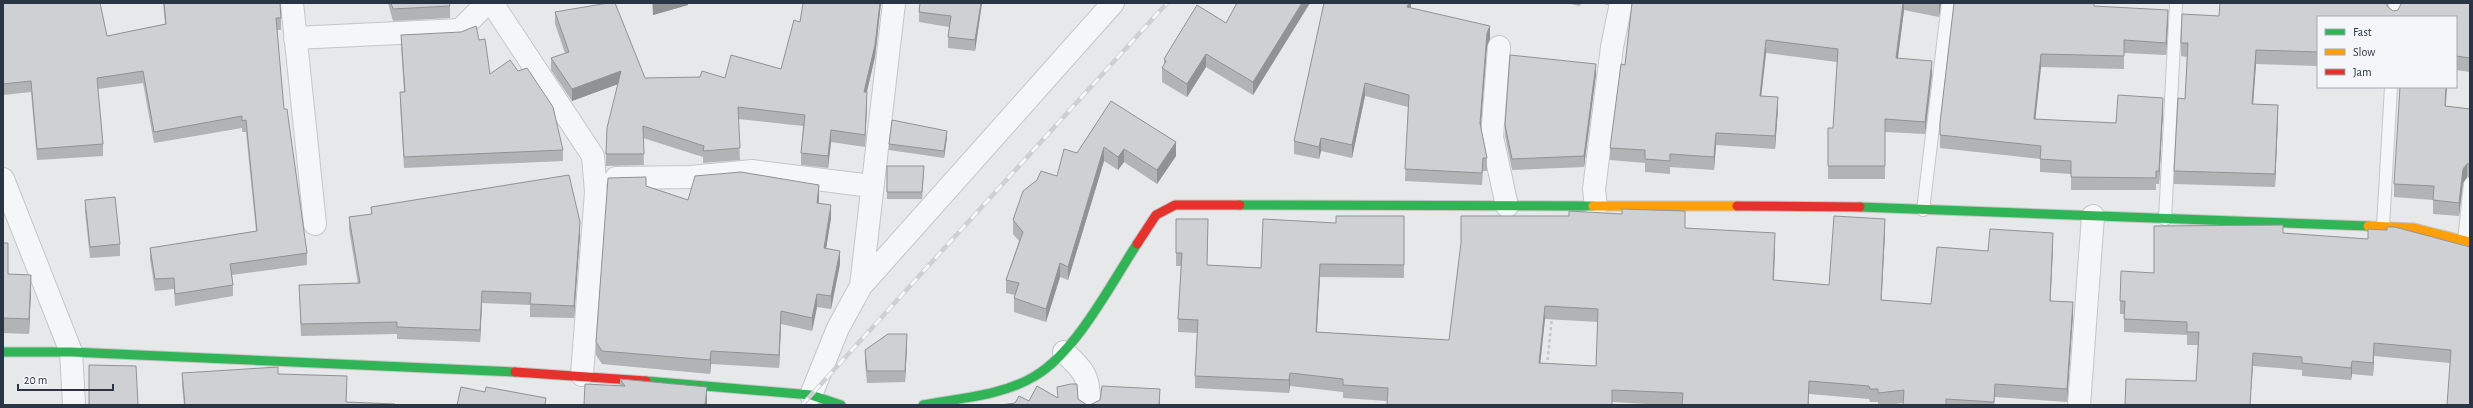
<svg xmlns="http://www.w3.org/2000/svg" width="2473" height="408" font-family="'Alegreya Sans',sans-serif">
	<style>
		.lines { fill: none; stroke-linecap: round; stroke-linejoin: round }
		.lane-casing { stroke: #c4c6c8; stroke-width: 14 }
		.street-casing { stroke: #c4c6c8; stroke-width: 24 }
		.fast-casing { stroke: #c4c6c8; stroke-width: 11 }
		.slow-casing { stroke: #c4c6c8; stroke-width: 11 }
		.jam-casing { stroke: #c4c6c8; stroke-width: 11 }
		.path { stroke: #c5c6ca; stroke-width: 2.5; stroke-dasharray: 3 3; stroke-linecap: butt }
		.lane { stroke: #f5f6f7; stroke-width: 12 }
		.street { stroke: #f5f6f7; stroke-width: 22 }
		.fast { stroke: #30b455; stroke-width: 9 }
		.slow { stroke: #ff9f0a; stroke-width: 9 }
		.jam { stroke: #e5322d; stroke-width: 9 }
		.rail-casing { stroke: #cecfd2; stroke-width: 4.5 }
		.rail { stroke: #f4f6f9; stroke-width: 3; stroke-dasharray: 9; stroke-linecap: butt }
		.wall { fill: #b1b3b5; fill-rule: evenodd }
		.shaded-wall { fill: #909294 }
		.building { fill: #ced0d3; stroke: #909294; fill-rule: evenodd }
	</style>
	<rect width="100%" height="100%" fill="#e6e8ea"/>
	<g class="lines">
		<defs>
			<path id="lane" d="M2394,17L2395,3
				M1923,210L1948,3
				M2165,219L2176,3
				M2383,227L2391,87
				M2464,241L2470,184"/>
			<path id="street" d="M292,3L315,224
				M492,3L593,156L596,192L582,375
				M295,38L460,30L487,3
				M1499,47L1492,137L1507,206
				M616,178L691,177L752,171L871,186
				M3,179L71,352L74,405
				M1596,206L1594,189L1612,47L1621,3
				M861,286L894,3
				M1064,352C1084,371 1090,376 1089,405
				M811,395L838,328L861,286L1113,3
				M2079,405L2093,216"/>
			<path id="fast" d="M1240,205L1593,206
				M1860,207L2368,226
				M3,352H71L515,372
				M646,381L811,395L841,405
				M923,405C960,398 1002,396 1035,376C1076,352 1111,284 1137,244"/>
			<path id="slow" d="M1593,206H1737
				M2368,226L2414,228L2470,242"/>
			<path id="jam" d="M1737,206L1860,207
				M1137,244L1156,215L1175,205H1240
				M515,372L646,381"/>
		</defs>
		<use href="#lane" class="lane-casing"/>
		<use href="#street" class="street-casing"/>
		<use href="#fast" class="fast-casing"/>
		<use href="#slow" class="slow-casing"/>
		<use href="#jam" class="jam-casing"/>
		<path class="path" d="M1547,366L1552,317"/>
		<use href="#lane" class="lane"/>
		<use href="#street" class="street"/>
		<use href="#fast" class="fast"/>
		<use href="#slow" class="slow"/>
		<use href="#jam" class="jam"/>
		<defs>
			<path id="rail" d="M802,405L1167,3"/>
		</defs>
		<use href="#rail" class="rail-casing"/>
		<use href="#rail" class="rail"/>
	</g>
	<path class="wall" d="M3,3L107,36L165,24L163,3H280L281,18V30H277L284,109L307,253V265L232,275L233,285V296L175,306L174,289L155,291L150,259V248L256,231L246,132H242V128L154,143L143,83L98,89L103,144V156L37,160L31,92L3,95Z
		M388,3H449L450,6V18L393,21Z
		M652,3H688V5L653,15Z
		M881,3L875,57L867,92V104L865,147L831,142L828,168L801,165V153L803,126L738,119L740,160L703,163V157L643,138L644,165L606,166V154L618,84L572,101L551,70V58L565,53L555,24V12L645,78H725L781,69L800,22Z
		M920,3H982L975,51L948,48V37L949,27L919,22V12Z
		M1237,3H1310L1253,95L1206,67L1187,97L1162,82V68L1164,66V59L1226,23Z
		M1411,3V8L1490,39L1487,46L1480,127L1487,158V171H1483L1482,185L1405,181L1408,107L1365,96L1352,158L1321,151L1319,159L1294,154V141Z
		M1566,3H1581L1580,6Z
		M1600,3H1608V5Z
		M1632,3H1941L1939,17L1904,10L1898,59L1932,74L1925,134L1885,132V179H1828V128H1833L1837,62L1766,53L1761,96L1778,109L1775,149L1716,145L1714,170L1670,167V174L1645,172V163L1610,160V148L1625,65Z
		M2470,3V72L2456,70V17H2318V66L2256,64L2253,104L2278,119L2275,187L2174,184V171L2185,99L2187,57L2181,56V43L2219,16L2387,6L2393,11Z
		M2094,6L2168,22L2166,55L2124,53V69L2041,67L2035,119L2116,123L2163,111L2159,184H2156V190H2071V174L2040,172V159L1940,148V123Z
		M401,35L479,40L490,74L563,150V161L404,168L400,103V92H404L401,45Z
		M1596,74L1584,167L1512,170L1505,136V125Z
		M1111,101L1176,156L1157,184L1124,162L1118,170L1104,161L1068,280L1060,277L1046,322L1014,312V298L1015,295L1006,293V280L1019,241L1013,234V220L1057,176L1077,153Z
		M2446,106L2470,109V177H2467L2463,183L2459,216L2433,214V200L2394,197V184Z
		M947,137L944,158L889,150V144Z
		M887,166L924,173L922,199H887Z
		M646,186L688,200L819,198V203L831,218L826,249L840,264L831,309L817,307L812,331L781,324L779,368L711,364L710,374L602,364L596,355V342Z
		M85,200L120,244V256L90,258L85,212Z
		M371,207L580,234L574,318L530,317V305L482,303L480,342L397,339V334L301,336L299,285L358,284L349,229V217L371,214Z
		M1404,216V278L1320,277L1317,332L1449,340L1685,228L1775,246L1774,280L1829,285L1885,232L1881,300L1931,304L1988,251L2053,246L2050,301L2073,315L2067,402L1995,397L1994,405H1903V403L1887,405H1878V402H1870L1869,399L1809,394V405H1665L1612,402L1387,401L1343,398V392L1290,386L1289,393L1195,388V376L1197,333L1178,332V319L1181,266H1176V219L1208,232L1207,265L1261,268L1336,223ZM1545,319L1598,322L1596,366L1540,363Z
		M2283,233L2470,247L2450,363L2374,356L2373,376L2352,374L2351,380L2302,376V370L2253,366L2196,381L2198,345H2187V335L2124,332V314H2120V301L2154,273Z
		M3,243L8,274L31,290L29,334L3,333Z
		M907,346L905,382L867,383L865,362V350Z
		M182,373L278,374L347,388L346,402L395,405H184L182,384Z
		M620,379L707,398L620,386Z"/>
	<path class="shaded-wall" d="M653,3H688V5L653,15Z
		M880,3H881L875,57L864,103V92Z
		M981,3H982L975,51V40Z
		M1302,3H1310L1253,95V82Z
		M1409,3H1411V7L1407,20V7Z
		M1903,3H1904V10L1896,71V58Z
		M1939,3H1941L1939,17Z
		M2168,10V22L2166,55V43Z
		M1490,26V39L1487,46L1480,136V123L1487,33Z
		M1766,40V53L1760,108V96Z
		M2256,50V64L2252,118V104Z
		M1206,54V67L1187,97V84Z
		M2041,54V67L2034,132V119Z
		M1932,61V74L1925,134V122Z
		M1596,64V74L1584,167V156Z
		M621,71V83L572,101V89Z
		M1365,83V96L1352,158V145Z
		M2446,87H2447L2445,120V106Z
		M867,92V104L865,147V135Z
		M1778,97V109L1775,149V136Z
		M2163,98V111L2159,184V171Z
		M2278,105V119L2275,187V174Z
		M831,130V142L828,168V156Z
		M947,131V137L944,158V151Z
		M1716,133V145L1714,170V157Z
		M1321,138V151L1319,159V147Z
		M1176,142V156L1157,184V170Z
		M1104,147V161L1068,280V267Z
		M1124,149V162L1118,170V157Z
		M2467,164V177L2463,183L2459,216V203L2463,169Z
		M819,185V198L817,216V203Z
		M831,205V218L824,261V248Z
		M1885,219V232L1881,313V300Z
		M580,222V234L574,318V306Z
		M1775,233V246L1773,293V280Z
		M2053,233V246L2050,314V301Z
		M840,251V264L831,309V296Z
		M1060,263V277L1046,322V309Z
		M1320,264V277L1316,345V332Z
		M31,275V290L29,334V319Z
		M482,291V303L480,342V330Z
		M817,294V307L812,331V318Z
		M2073,302V315L2067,402V389Z
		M1545,306V319L1539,376V363Z
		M781,311V324L779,368V355Z
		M907,334V346L905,382V371Z
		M2374,343V356L2373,376V363Z
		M711,351V364L710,374V360Z
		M2253,353V366L2250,405Z
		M2352,361V374L2351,380V368Z
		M1290,373V386L1289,393V380Z
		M707,387V405H705Z
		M1160,389V405H1159Z"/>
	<path class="building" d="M3,3H100L107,36L166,24L164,3H280L281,18H276L284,109H287L307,253L230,264L233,285L175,294L174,278L155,279L150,248L257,231L246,120L242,121V116L154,132L143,71L97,78L103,144L37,149L31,81L3,84Z
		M391,3H449L450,6L393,9Z
		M608,3H615L645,78L700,77L702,71L725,78L731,55L781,69L794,20L800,22L803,3H880L875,45L864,92H867L865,135L831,130L828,156L801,153L805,115L738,107L740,148L703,151L704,146L643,126L644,154H606L607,128L621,71L572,89L551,58L569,52L555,12Z
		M920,3H981L975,40L948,37L951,16L919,12Z
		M1237,3H1302L1253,82L1206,54L1187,84L1162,68L1166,61L1164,59L1197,5L1226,23Z
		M1324,3H1409L1407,7L1490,26L1487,33L1480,123L1487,158H1483L1482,173L1405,169L1409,95L1365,83L1352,145L1321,138L1319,147L1294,141Z
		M1632,3H1903L1896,58L1932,61L1925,122L1885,119V166H1828V128H1833L1838,49L1766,40L1760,96L1778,97L1775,136L1716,133L1714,157L1670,154V161L1645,159V150L1610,148L1621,64L1625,65Z
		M1954,3H2094V6L2168,10L2166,43L2124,40V56L2041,54L2034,119L2116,123L2118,95L2163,98L2159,171H2156V178L2071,177V161L2040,159L2041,146L1940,135V123Z
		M2220,3H2387V6L2393,11L2398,10L2401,4V3H2470V58L2456,56V17H2318V52L2256,50L2252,104L2278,105L2275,174L2174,171L2178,98L2185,99L2188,43H2181L2182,14L2219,16Z
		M476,26L479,40L485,39L490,74L510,60L518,71L527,68L553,107L563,150L404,157L400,92H405L401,35L461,32Z
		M1510,55L1596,64L1584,156L1512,159L1505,125Z
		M2400,87H2446L2445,106L2470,109V163L2467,164L2463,169L2459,203L2433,200L2434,186L2394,184Z
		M1111,101L1176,142L1157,170L1124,149L1118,157L1104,147L1068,267L1060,263L1046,309L1014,298L1019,283L1006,280L1023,232L1013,220L1023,191L1037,180L1041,171L1057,176L1064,149L1077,153Z
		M892,120L947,131L944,151L889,144Z
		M887,166H924L922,192H887Z
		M741,172L819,185L817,203L831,205L824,248L840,251L831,296L817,294L812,318L781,311L779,355L711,351L710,360L602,351L596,342L608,178L646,177V186L688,200L695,176Z
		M569,175L580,222L574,306L530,304L531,293L482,291L480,330L397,327V322L301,324L299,285L360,283L349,217L372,214L371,207Z
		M115,197L120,244L90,247L85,200Z
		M1622,209L1685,211V228L1775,233L1773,280L1829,285L1834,216L1885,219L1881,300L1931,304L1937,247L1988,251L1990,229L2053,233L2050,301L2073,302L2067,389L1995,384L1994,402L1946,399V405H1903L1904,390L1878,393V389H1870L1869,386L1809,381L1808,405H1682L1683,393L1612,390V405H1387L1388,388L1343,385V379L1290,373L1289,380L1195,376L1198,320L1178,319L1182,253H1176V219H1208L1207,265L1261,268L1263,219L1336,223V216H1404V265L1320,264L1316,332L1449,340L1461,243V216H1569V211L1622,214ZM1545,306L1598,309L1596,366L1539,363Z
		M2283,225V233L2368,239V229L2387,230V227H2395L2470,247V405H2447L2451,350L2374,343L2373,363L2352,361L2351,368L2302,363V357L2253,353L2250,405H2125L2126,379L2196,381L2199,332H2187V322L2124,319L2125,301H2120L2121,271L2154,273V226Z
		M3,243H8V274L31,275L29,319L3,318Z
		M888,334H907L905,371H867L865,350Z
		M89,365L136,366L138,405H89Z
		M278,367V374L347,376L346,402L395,404V405H185L182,373Z
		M620,379L707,387L705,405H584L585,384L625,386Z
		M1071,384H1077L1078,399L1087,405H1001L1015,403L1019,396L1029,401L1037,386L1058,398L1057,387Z
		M1102,386L1160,389L1159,405H1090L1100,400Z
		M461,387L485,392L486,387L546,398L545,405H457Z"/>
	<rect width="2473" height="408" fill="none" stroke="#2b3445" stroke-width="8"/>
	<rect x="2317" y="16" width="140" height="72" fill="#f4f6f9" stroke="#a4a8b1"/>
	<rect x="2325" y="29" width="20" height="6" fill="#30b455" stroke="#a4a8b1"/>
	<text x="2353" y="36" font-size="12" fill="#2b3445">Fast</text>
	<rect x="2325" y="49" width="20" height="6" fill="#ff9f0a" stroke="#a4a8b1"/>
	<text x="2353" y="56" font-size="12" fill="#2b3445">Slow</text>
	<rect x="2325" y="69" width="20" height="6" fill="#e5322d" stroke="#a4a8b1"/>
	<text x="2353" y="76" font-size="12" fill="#2b3445">Jam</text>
	<path d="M18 384v6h95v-6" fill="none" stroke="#2b3445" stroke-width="2"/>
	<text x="24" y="384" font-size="12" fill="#2b3445" stroke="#f4f6f9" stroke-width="3" paint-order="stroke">20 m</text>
</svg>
